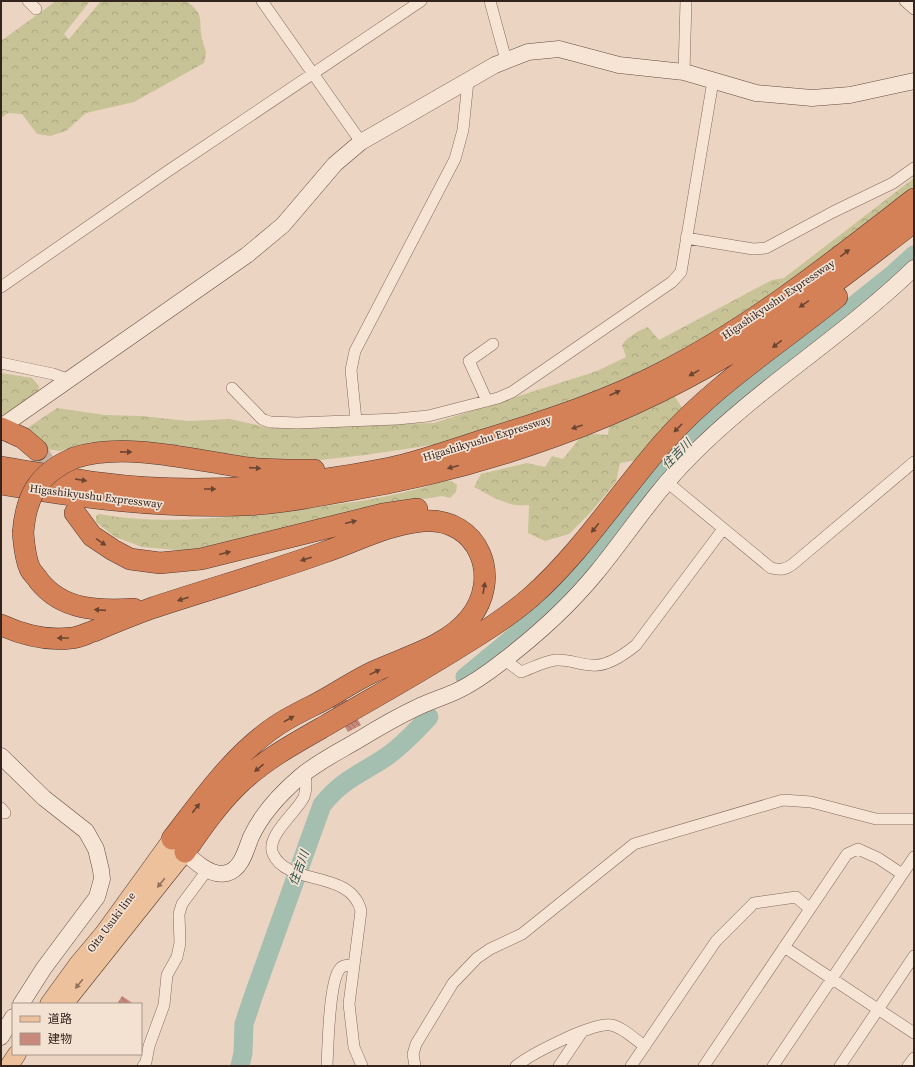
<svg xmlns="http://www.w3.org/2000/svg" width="915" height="1067" font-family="'Source Serif 4','Noto Sans JP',serif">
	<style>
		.forest { fill: url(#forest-crowns) }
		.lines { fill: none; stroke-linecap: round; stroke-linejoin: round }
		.river { stroke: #a4beb0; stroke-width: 19 }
		.building { fill: url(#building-back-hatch) }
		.highway-tunnel { stroke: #c6b2a1; stroke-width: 21; stroke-dasharray: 21 10; stroke-linecap: butt }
		.street-casing { stroke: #84675b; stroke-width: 12 }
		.secondary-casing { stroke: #65493e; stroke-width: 17 }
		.primary-casing { stroke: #52372f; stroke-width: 19 }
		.highway-casing { stroke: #52372f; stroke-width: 22 }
		.street { stroke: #f6e5d5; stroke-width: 11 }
		.secondary { stroke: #f6e5d5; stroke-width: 16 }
		.primary { stroke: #ecc19c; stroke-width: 18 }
		.highway { stroke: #d58158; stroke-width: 21 }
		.highway-bridge-casing { stroke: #52372f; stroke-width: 22; stroke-linecap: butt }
		.highway-bridge { stroke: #d58158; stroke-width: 21 }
		.oneway { fill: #6c4532 }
		.oneway2 { fill: #90725d }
		.labels { text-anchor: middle; stroke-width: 3.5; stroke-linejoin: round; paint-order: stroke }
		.street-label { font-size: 11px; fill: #34241e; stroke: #f3e1d2 }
		.water-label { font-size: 12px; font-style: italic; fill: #2e5348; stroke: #f3e1d2 }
	</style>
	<defs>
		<pattern id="forest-crowns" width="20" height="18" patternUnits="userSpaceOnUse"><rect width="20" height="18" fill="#c8c297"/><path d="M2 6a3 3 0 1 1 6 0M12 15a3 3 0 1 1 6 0" fill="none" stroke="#aca782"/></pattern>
		<pattern id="building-back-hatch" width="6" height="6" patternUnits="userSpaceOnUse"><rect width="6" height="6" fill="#c7897b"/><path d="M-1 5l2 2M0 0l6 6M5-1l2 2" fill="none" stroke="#a27064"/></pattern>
	</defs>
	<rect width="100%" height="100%" fill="#ebd5c2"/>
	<path class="forest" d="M56,1H90L64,34L69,39L101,1H186C206,15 198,20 202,39C205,52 208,48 204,63L134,102L86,113L66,131L50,136L37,134L22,114L8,113L1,118V41Z
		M914,178V189L897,203L714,336L590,396L439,444L365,455L267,466L130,445L91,442L60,451L45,449L26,429L57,408L105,415L142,416L188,421L230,419L271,428L434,423L597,371L626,357L622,345C628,336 638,331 648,327L659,340L772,280L784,278Z
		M1,373L32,378L39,386L38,394L1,416Z
		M673,394L685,412L637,460L620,463L616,482L591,512L569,534L545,541L528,533L529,505C509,508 491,496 474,487L481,474L527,463L545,467L552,456L563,459L584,433L608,435L609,425Z
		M443,481H451L457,485L456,492L450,498L442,496L424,499L232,546L188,551L142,547L115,537L96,522V516L99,514C163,526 227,517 292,510C342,504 395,498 443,481Z"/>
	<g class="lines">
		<path class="river" d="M465,677L532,622L572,581L651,482L687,442L724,409L892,275L914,255
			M240,1066L243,1053L244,1024L253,997L322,805C343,779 359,775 386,757C402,746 416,731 429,717"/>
	</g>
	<path class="building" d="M336,682L361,725L348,732L322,690Z
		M122,996L134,1004H117Z"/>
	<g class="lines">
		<path class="highway-tunnel" d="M37,450L59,487"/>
		<defs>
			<path id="street" d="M28,1L36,9
				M262,1L361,142
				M490,1L506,60
				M905,1L914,9
				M684,72L686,1
				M686,238L753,249L766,248L833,212L893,183L914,168
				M1,287L168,171L421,1
				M1,363L53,374L70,380
				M232,388L262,419L270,422L297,423L397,419L428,416L498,398L512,392L672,282L681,272L713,81
				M487,401L469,361L493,344
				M356,420L351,370L355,351L455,159L463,130L468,81
				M667,482L771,568C780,570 785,570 793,564L914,462
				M505,660L521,672C532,668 545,661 556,660C570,659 579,665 592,665C607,667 625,654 636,645L723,529
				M305,773C306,781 307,789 304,797C297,812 265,836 273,854C288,887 351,869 361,911L349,1004L354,1047L362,1066
				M1,808L5,813
				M784,947L914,1033
				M143,1066L146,1062L149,1046L164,1005L167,975L177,957L180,943L179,914L182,904L208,869
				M327,1066C328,1046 329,985 339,970C342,965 348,965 353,965
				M415,1066L413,1054L416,1044L453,983L477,958L490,949L522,934L634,844L783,800L811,802L876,819H914
				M516,1066C531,1054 593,1022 611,1025C623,1027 635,1040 645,1046
				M559,1066L582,1032
				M631,1066L716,941L754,903L796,897L810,909
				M704,1066L847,854L858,849L878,858L902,874
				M773,1066L914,857
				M840,1066L914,956
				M908,1066L914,1058"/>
			<path id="secondary" d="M1,427L247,255L283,225L335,164L361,142L495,65L528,52L559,49L619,65L684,72L756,93L812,98L850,95L914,81
				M1,756L44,798L86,831L96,849L101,870L102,879L97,897L44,968L21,1004
				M177,845C189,856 209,878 227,873C242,869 246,849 251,837C262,813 281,793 301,776C319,761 340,751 360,739C378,728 397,717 416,708C430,701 444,697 457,691C474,683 489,672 503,661C537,635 570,605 597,572C628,534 655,492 690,457C759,387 844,336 914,268
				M1,1037L13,1017"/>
			<path id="primary" d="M49,1004L78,964L104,933L172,839
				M64,1004L185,852
				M9,1066L17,1054"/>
			<path id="highway" d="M1,428L23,438L37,450
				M74,458C126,441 196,461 249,468C270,470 292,470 314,470
				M1,467C33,472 66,478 99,483C196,496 295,487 390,468C424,461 457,448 490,438C548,420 607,401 661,373C753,326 833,262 914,199
				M1,484C81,498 161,508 242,505C276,504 311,497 345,491C485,468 630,418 750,341C808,305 860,263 914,222
				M75,513L92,536L113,550L130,559L160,563L201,559L383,514L417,509
				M23,533C24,544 25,558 30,569C32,573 37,577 39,581C63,611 99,611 134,609
				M1,625C23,635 47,641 71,638C79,638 87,633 94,631C113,623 133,615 152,608C209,589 266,573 322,553C355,542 388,524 423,521C479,517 503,578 469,619C446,647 405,657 373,672C354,681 337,693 318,703C304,710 289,717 276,726C233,755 203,799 172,839
				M185,852C201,829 218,804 239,784C264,760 295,743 325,726C369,700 413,676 456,649C482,633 508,617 531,597C582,552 619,493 664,442C713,386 779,344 837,297"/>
		</defs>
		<use href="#street" class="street-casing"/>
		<use href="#secondary" class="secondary-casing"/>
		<use href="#primary" class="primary-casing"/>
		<use href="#highway" class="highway-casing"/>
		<use href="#street" class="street"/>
		<use href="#secondary" class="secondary"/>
		<use href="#primary" class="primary"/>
		<use href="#highway" class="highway"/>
		<defs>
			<path id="highway-bridge" d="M23,533C26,495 39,473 74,458"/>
		</defs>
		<use href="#highway-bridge" class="highway-bridge-casing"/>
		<use href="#highway-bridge" class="highway-bridge"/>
	</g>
	<defs><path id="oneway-solid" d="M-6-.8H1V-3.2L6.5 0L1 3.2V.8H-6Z"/></defs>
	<g class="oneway">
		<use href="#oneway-solid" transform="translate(845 253) rotate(-38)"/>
		<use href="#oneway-solid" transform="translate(804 304) rotate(145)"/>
		<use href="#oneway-solid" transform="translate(777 344) rotate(142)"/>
		<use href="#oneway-solid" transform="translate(694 373) rotate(151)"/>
		<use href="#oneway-solid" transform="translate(615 393) rotate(-24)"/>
		<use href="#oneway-solid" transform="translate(577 427) rotate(161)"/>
		<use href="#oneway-solid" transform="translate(678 428) rotate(135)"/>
		<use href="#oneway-solid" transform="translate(126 452) rotate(1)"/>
		<use href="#oneway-solid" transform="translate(453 467) rotate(165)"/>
		<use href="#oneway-solid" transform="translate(255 468) rotate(4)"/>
		<use href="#oneway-solid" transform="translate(81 480) rotate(9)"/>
		<use href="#oneway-solid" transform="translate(210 489)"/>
		<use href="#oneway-solid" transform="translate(351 522) rotate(-14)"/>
		<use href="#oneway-solid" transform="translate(595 528) rotate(129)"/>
		<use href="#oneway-solid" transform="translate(101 542) rotate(34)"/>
		<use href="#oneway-solid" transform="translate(225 553) rotate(-14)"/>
		<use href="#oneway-solid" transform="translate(306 559) rotate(162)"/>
		<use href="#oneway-solid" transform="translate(484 588) rotate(-80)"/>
		<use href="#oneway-solid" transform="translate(183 599) rotate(162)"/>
		<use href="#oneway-solid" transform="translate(100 610) rotate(-176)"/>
		<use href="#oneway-solid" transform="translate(63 638) rotate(-180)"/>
		<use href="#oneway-solid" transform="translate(375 672) rotate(-26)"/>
		<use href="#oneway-solid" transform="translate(289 719) rotate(-29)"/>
		<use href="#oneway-solid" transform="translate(259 768) rotate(141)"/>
		<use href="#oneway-solid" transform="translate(196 808) rotate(-52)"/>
	</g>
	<g class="oneway2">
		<use href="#oneway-solid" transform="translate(161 883) rotate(129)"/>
		<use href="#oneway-solid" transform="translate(79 984) rotate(129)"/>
	</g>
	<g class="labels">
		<g class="street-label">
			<text transform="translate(778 299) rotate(-34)" y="4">Higashikyushu Expressway</text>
			<text transform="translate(487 438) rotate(-17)" y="4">Higashikyushu Expressway</text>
			<text transform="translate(96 496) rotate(7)" y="4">Higashikyushu Expressway</text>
			<text transform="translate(111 922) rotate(-53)" y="4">Oita Usuki line</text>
		</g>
		<g class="water-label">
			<text transform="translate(677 454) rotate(-46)" y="4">住吉川</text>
			<text transform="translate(299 868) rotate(-70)" y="4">住吉川</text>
		</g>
	</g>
	<rect width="915" height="1067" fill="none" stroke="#34241e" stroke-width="4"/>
	<rect x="12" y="1003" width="130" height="52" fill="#f3e1d2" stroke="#a7958a"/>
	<rect x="20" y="1016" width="20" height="6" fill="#ecc19c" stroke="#a7958a"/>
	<text x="48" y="1023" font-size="12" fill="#34241e">道路</text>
	<rect x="20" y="1033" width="20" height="12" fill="#c7897b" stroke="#a7958a"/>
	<text x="48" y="1043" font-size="12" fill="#34241e">建物</text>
</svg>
